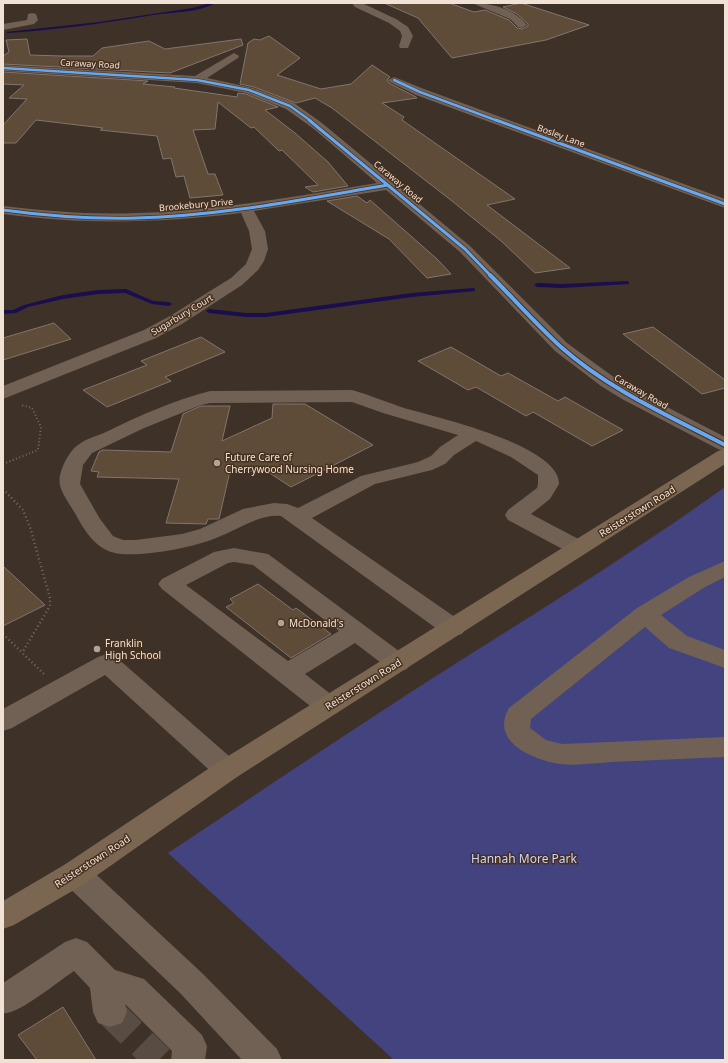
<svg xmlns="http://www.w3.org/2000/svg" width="728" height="1063" font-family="'Noto Sans',sans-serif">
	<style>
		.green { fill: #42437f }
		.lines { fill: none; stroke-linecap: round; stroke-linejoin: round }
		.stream { fill: #1a0e4f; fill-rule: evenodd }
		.building { fill: #5e4b38; stroke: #81756d }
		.minor-tunnel { stroke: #594c42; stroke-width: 30; stroke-dasharray: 30 15; stroke-linecap: butt }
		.path-far1 { stroke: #776b60; stroke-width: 2; stroke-dasharray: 1 2.5; stroke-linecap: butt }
		.path { stroke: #776b60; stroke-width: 2.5; stroke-dasharray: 1 3; stroke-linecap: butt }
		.minor { fill: #706154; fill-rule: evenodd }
		.major { fill: #7b6652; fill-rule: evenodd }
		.cycleway-far2-casing { stroke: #48301e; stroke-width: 3.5 }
		.cycleway-far1-casing { stroke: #48301e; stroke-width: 4.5 }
		.cycleway-casing { stroke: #48301e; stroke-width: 6 }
		.cycleway-far2 { stroke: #66a8f1; stroke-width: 2.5 }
		.cycleway-far1 { stroke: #66a8f1; stroke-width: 3 }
		.cycleway { stroke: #66a8f1; stroke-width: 4 }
		.poi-dot { fill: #b2a499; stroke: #48301e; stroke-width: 1.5 }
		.labels { text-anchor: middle; stroke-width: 3; stroke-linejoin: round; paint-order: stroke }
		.far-street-label { font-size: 9px; fill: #f1e2d6; stroke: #48301e }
		.poi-label { font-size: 10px; fill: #f1e2d6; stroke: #48301e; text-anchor: start }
		.street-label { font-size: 10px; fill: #f1e2d6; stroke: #48301e }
		.near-park-label { font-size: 12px; fill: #cdd4ff; stroke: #48301e }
	</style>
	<rect width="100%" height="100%" fill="#3e3128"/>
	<path class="green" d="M725,487V1060H394L168,853C249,799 329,745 411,692C516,625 623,560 725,487Z"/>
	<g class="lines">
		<path class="stream" d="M211,3H216C197,13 173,12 153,15C105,23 57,30 8,33L6,32L99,22L192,8Z
			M627,281L629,282V284L562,288L537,287L534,285L537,283L562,284Z
			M473,288L475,289V291L412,297L266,317H246L209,313L206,311L209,309L246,313H266L412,293Z
			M126,289L153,301L169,302L172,304L169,306L152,304L125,293L98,294L63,299L28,307L16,313L3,314V310H13L24,305L63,295L98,290Z"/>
	</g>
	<path class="building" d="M384,3H449L474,12L485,10L509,20L517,28L522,29L528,26V24L517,14L503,7L521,3L589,25L546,40L452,58L418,18Z
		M269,36L300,58L277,75L321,89L351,84L372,65L390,77L387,80L389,83L416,97L417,98L382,103L404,117L402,120L515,199L487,205L570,268L535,273L500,240L452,201L332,108L315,98L296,103L254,87L240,84L248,43L254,39L260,40Z
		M27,39L30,55L62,56H93L102,48L149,41L165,49L241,39L243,45L170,73L3,64V56L9,52L6,40Z
		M3,72L148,81L143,84L175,87L174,88L237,97L238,93L246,94L278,107L265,110L295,133L328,162L348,186L313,192L305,187L318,185L282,150L279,151L254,127L251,128L218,102L215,129L193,130L208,174H215L223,195L190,198L184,176L176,177L171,158L163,159L157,136L100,130L103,128L36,120L16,143H3V125L27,99L9,98L24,85L3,84Z
		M357,196L367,203L370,200L437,259L451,274L427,278L389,239L327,201Z
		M54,323L71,339L3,360V338Z
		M653,327L725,380V388L702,394L623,334Z
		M201,337L225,352L165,377L171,381L107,407L83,390L147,365L141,361Z
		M451,347L501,376L508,373L558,401L565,397L623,430L592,446L533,412L526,416L476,387L468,390L418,361Z
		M273,404H305L373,445L291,487L268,472L230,471L219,519H208L206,524L166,523L179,479L97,477L99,472L91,471L99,452L102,450L171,452L183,414L201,406H230L222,441L272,418Z
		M3,566L45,605L3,626Z
		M258,584L293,610L296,608L331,634L291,658L226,607L234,603L230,599Z
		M63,1007L96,1060H37L18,1035Z"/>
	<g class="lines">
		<path class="minor-tunnel" d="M110,1012L159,1060"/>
		<path class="path-far1" d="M3,464L38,450L41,427L32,408L21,405"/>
		<path class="path" d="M3,489L23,510L30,527L50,598V606L22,653
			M3,634L44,674"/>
		<path class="minor" d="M354,3H362L396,19L408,27L413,36L408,48H400L399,46L402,36L400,31L389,23L355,7L353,5Z
			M472,3C491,3 515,9 527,25L522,28L518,27L510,19Z
			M32,13L36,14L38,20L34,24L3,30V24L27,20L28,14Z
			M234,53L239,56L238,58L207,78L253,88L294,103L322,123L470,246L567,343L615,378L636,391L725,437V451L718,449L622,399L601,386L555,351L460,252L386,190L254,211L265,231L268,249L264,261L258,270L242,285L182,324L156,338L3,399V386L144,330L170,316L231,278L246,264L252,249L249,231L241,213C160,223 84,225 3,214V206C47,211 92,215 136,213C217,211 298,196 377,183L314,129L286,109L246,93L197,83L3,71V65L195,76Z
			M394,77L424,89L725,199V208L416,95L390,82L388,80Z
			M352,390C370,395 386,402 404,408C435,417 560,445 559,484L550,499L531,514L586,543L589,548L586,553L578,555L570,553L508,520L505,515L508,510L537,488L538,484V475L511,457L476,441L454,455L445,464L432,470L375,484L312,518L462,622L465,628L462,634L453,636L444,634L281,516C258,514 238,530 216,538C192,548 147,556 121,554C99,552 87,535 77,517C72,507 62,495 60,485C57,473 69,451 78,445C85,439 97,436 106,432C139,416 174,400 210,391ZM352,402L383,413L458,435L440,447L431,456L418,462L361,476L298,508L287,504L274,503L243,509L200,529L182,534L136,540H123L113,536L100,519L80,484L83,465L92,453L142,429L201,405L210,403Z
			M234,548L268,554L407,657L411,663L407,669L398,672L389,669L355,643L305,674L337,699L341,706L337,713L328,715L319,713L162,589L158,584L162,579L214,552ZM234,562L253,565L339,631L288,661L186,585L228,563Z
			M725,561V577L705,587L661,615L687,636L725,650V668L669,648L645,627L531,719L530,728L546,740L562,744L725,737V757C687,759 650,760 612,762C596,763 577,766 560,764C534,760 489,742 509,708L637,608L689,577Z
			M107,654L116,657L237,763L241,770L237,777L227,780L217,777L105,675L12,728L3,731V709L98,657Z
			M75,862L86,865L202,973L277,1049L282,1060H242L180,993L64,883L60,874L64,865Z
			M76,938L87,942L115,970L144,979L202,1035L207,1046L205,1060H171L172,1051L125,1004L127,1012L122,1023L110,1027L98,1023L93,1012L90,988L74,971C60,980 17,1016 3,1013V983L65,942Z"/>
		<path class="major" d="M725,449V464L237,777L86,883L14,925L3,929V901L64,865L217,763L718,451Z"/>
		<defs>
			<path id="cycleway-far2" d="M3,68L197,80L249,90L290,106L311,121
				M394,80L420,92L498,121"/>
			<path id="cycleway-far1" d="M309,120L465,249L491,276
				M496,120L725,204
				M3,210C47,216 91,219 136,218C221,216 305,199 388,185"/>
			<path id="cycleway" d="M490,275C514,299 536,324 561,347C608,389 669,416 725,445"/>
		</defs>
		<use href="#cycleway-far2" class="cycleway-far2-casing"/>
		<use href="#cycleway-far1" class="cycleway-far1-casing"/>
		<use href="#cycleway" class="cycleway-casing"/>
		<use href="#cycleway-far2" class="cycleway-far2"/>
		<use href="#cycleway-far1" class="cycleway-far1"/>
		<use href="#cycleway" class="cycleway"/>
	</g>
	<g class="poi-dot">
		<circle cx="217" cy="463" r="4"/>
		<circle cx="281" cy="623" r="4"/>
		<circle cx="97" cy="649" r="4"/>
	</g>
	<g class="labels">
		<g class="far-street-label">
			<text transform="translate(90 64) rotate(3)" y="3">Caraway Road</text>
			<text transform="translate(561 136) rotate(20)" y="3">Bosley Lane</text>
			<text transform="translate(398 182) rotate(40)" y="3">Caraway Road</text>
			<text transform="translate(196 205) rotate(-5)" y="3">Brookebury Drive</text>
			<text transform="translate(182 315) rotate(-31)" y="3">Sugarbury Court</text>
			<text transform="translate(641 392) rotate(30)" y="3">Caraway Road</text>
		</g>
		<g class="poi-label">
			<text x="225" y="461">Future Care of<tspan x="225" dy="12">Cherrywood Nursing Home</tspan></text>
			<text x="289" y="627">McDonald's</text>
			<text x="105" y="647">Franklin<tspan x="105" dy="12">High School</tspan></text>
		</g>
		<g class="street-label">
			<text transform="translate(637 511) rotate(-32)" y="4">Reisterstown Road</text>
			<text transform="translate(363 684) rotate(-32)" y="4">Reisterstown Road</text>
			<text transform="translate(92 861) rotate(-33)" y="4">Reisterstown Road</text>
		</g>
		<g class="near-park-label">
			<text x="524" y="863">Hannah More Park</text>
		</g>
	</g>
	<rect width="728" height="1063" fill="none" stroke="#f1e2d6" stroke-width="8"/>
</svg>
